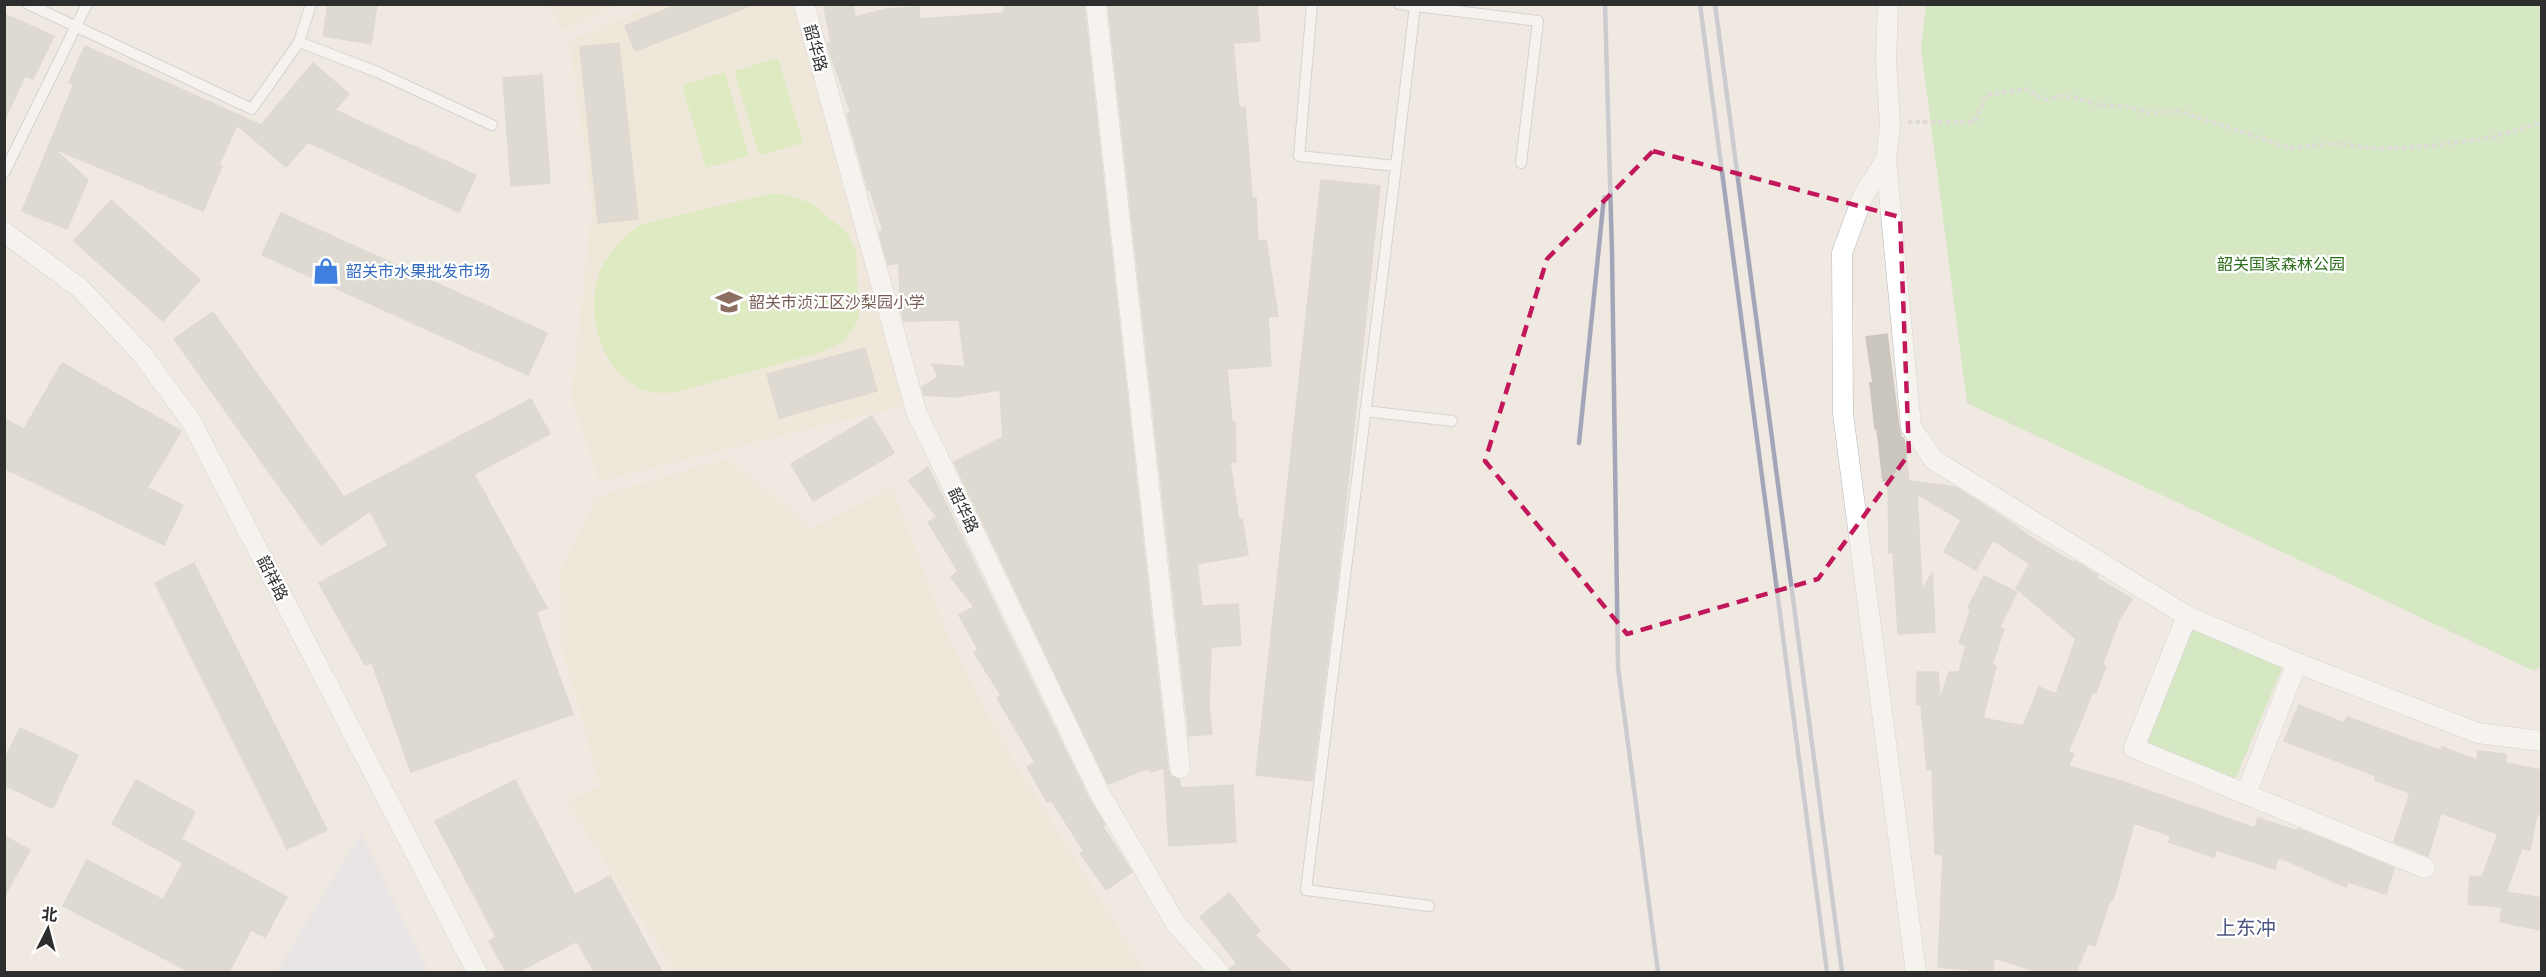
<svg xmlns="http://www.w3.org/2000/svg" width="2546" height="977" font-family="Manrope,'Noto Sans SC',sans-serif">
	<style>
		.industrial { fill: #e3e1e8 }
		.education { fill: #f0e6d1 }
		.green { fill: #b6e59e }
		.pitch { fill: #c9ec9a }
		.building { fill: #cbc7bf; stroke: #cbc5ba; stroke-width: 1.5 }
		.lines { fill: none; stroke-linecap: round; stroke-linejoin: round }
		.service-casing { stroke: #b4b7c1; stroke-width: 12 }
		.minor-casing { stroke: #b4b7c1; stroke-width: 21 }
		.path { stroke: #c9c9c9; stroke-width: 4; stroke-dasharray: 4.5 3; stroke-linecap: butt }
		.service { stroke: #fff; stroke-width: 10 }
		.minor { stroke: #fff; stroke-width: 20 }
		.rail { stroke: #a3a6b8; stroke-width: 4.5 }
		.marked { fill: none; stroke: #c2185b; stroke-width: 4.5; stroke-dasharray: 12 8; stroke-linejoin: round }
		.labels { text-anchor: middle; stroke-width: 4.5; stroke-linejoin: round; paint-order: stroke }
		.street-label { font-size: 16px; fill: #2e2e2e; stroke: #fff }
		.park-label { font-size: 16px; fill: #2c6e1b; stroke: #fff }
		.shop-label { font-size: 16px; fill: #366cbe; stroke: #fff; text-anchor: start }
		.education-label { font-size: 16px; fill: #785e54; stroke: #fff; text-anchor: start }
		.quarter-label { font-size: 20px; fill: #4d5680; stroke: #fff }
	</style>
	<rect width="100%" height="100%" fill="#efe9e1"/>
	<path class="industrial" d="M361,833L429,972H276Z"/>
	<path class="education" d="M549,5H616L562,31Z
		M651,5H792L812,54L841,180L905,406L599,481L571,398L592,206L569,41Z
		M727,458L813,528L892,486L948,636L1005,746L1146,972H675L566,801L600,786L562,649L560,569L596,497Z"/>
	<path class="green" d="M1926,5H2541V667L2534,671L1967,403L1921,48Z
		M2191,628L2283,666L2235,780L2143,742Z"/>
	<path class="pitch" d="M778,58L803,143L759,155L734,71Z
		M725,72L749,156L706,168L682,85Z
		M774,193L794,197L813,204L848,234L856,252L859,319L844,342L819,353L672,393C665,392 655,394 649,392C599,377 581,305 604,263C614,247 626,234 642,224Z"/>
	<path class="building" d="M328,4H377L371,44L323,36Z
		M679,4H750V6L635,51L625,26Z
		M837,4H853L855,17L887,9L919,7L920,19L1004,13L1005,4H1084L1168,769L1171,776L1179,780L1181,788L1233,785L1236,842L1169,846L1164,768L1150,772L1149,768L1108,784L954,462L1003,437L1000,390L955,397L924,395L922,387L938,377L932,364L965,367L959,320L904,321L900,306L899,263L888,265L879,232L883,231L870,189L868,190L847,114L851,113L827,44L831,42L824,7Z
		M1108,4H1257L1260,41L1233,43L1239,108L1245,107L1252,198H1256L1258,241L1266,240L1278,316L1268,317L1271,366L1227,369L1232,422H1235L1236,462H1230L1239,520L1242,519L1248,555L1197,564L1202,606L1238,604L1241,645L1211,647L1209,709L1212,734L1189,736Z
		M4,14L54,36L33,79L25,76L4,121Z
		M619,43L638,219L598,223L580,47Z
		M85,46L261,125L313,63L349,94L335,110L476,175L459,212L308,142L286,167L237,125L219,165L222,166L203,211L53,148L88,180L67,229L22,211L74,84L69,82Z
		M542,75L550,183L511,186L503,78Z
		M1321,180L1380,186L1338,574L1312,781L1256,775Z
		M111,200L200,280L163,321L74,241Z
		M281,213L547,333L528,375L262,255Z
		M213,312L344,497L531,399L550,434L474,474L547,608L536,612L573,714L411,772L372,663L365,665L319,583L388,546L370,511L321,545L174,339Z
		M1887,334L1899,428L1901,437L1904,439L1909,481L1955,487L2003,517L2032,538L2074,563L2075,561L2086,568L2098,575L2097,578L2132,599L2120,618L2102,665L2106,666L2096,693L2093,692L2068,752L2074,754L2068,766L2121,781L2255,828L2258,818L2297,831L2298,829L2334,843L2394,868L2386,894L2348,882L2346,887L2278,857L2275,869L2216,850L2214,857L2169,842L2171,836L2134,823L2113,900H2110L2095,946L2088,943L2076,972H2039L1994,958L1993,972L1938,967L1943,855L1935,854L1932,769L1927,770L1921,705H1917V672H1938L1940,700L1949,672H1959L1966,645L1959,643L1971,609L1968,608L1984,576L2017,592L2000,627L2004,629L1992,665L1996,666L1983,718L2023,726L2039,687L2056,694L2076,639L2016,588L2030,564L1993,540L1976,570L1944,552L1961,520L1917,494L1922,590L1932,573L1935,632L1898,634L1893,553H1889L1888,480L1883,481L1877,429H1875L1870,383H1873L1866,337Z
		M865,348L877,391L779,418L767,374Z
		M62,363L181,431L147,488L183,505L164,545L4,468V419L24,429Z
		M872,416L894,453L813,501L791,464Z
		M928,467L1088,797L1105,825L1103,827L1132,872L1106,890L1080,853L1084,851L1051,800L1047,802L1027,767L1035,762L997,698L1001,695L974,653L978,650L959,615L974,607L951,577L958,571L928,522L937,517L909,481Z
		M194,563L327,830L287,849L155,583Z
		M2299,705L2344,723L2347,717L2441,751L2442,747L2477,760L2478,751L2506,754V763L2541,770V814H2537L2530,850L2522,848L2506,892L2541,898V930L2500,922L2502,907L2468,904L2470,876L2482,877L2498,834L2441,813L2428,856L2394,842L2410,793L2375,780L2376,776L2284,741Z
		M20,728L78,755L53,808L4,785V761Z
		M136,780L195,812L181,839L287,897L265,937L251,930L229,972H190L63,906L87,860L163,900L183,863L112,824Z
		M515,780L575,895L610,876L662,972H594L577,941L518,972H506L489,941L496,937L435,821Z
		M4,836L30,850L4,897Z
		M1229,893L1260,931L1255,935L1292,972H1231L1230,969L1237,963L1200,917Z"/>
	<g class="lines">
		<defs>
			<path id="service" d="M28,4L252,109L299,42L311,4
				M1312,4L1299,156L1396,166L1306,890L1429,906
				M1415,6L1538,21L1521,163
				M299,42L377,72L492,125
				M1396,166L1415,6L1399,4
				M4,173L87,4
				M1365,411L1452,421"/>
			<path id="minor" d="M804,4L916,411L1099,792L1176,924L1219,972
				M1096,4L1180,768
				M1888,4L1886,60L1890,125L1886,160L1863,196L1842,253L1843,414L1916,972
				M1886,160L1911,427L1934,460L2187,616L2297,663L2478,733L2542,741
				M4,232L80,288L142,354L191,421L477,972
				M2187,616L2134,748L2425,868
				M2246,794L2297,663"/>
		</defs>
		<use href="#service" class="service-casing"/>
		<use href="#minor" class="minor-casing"/>
		<path class="path" d="M1908,122H1975L1986,95L2025,89L2047,100L2059,96L2074,97L2098,105L2124,106L2149,113L2179,111L2290,148L2338,143L2375,149L2431,146L2494,137L2542,122"/>
		<use href="#service" class="service"/>
		<use href="#minor" class="minor"/>
		<path class="rail" d="M1605,4L1612,252L1618,667L1658,972
			M1700,4L1827,972
			M1715,4L1842,972
			M1579,443L1604,197"/>
	</g>
	<path d="M0 0H2546V977H0ZM1653,151L1900,217L1909,454L1818,579L1627,634L1485,461L1547,259Z" fill="#efe9e1" fill-opacity=".55" fill-rule="evenodd"/>
	<path class="marked" d="M1653,151L1900,217L1909,454L1818,579L1627,634L1485,461L1547,259Z"/>
	<defs>
		<symbol id="shop-bare" viewBox="-9 -9 18 18"><path d="M-5-2.5h2.3a2.7 3.5 0 0 1 5.4 0H5L5.5 6h-11ZM-1.5-2.5h3a1.5 2.3 0 0 0-3 0Z" fill="#3f7fe0" stroke="#fff" stroke-width="2.5" paint-order="stroke"/></symbol>
		<symbol id="school-bare" viewBox="-9 -9 18 18"><path d="M0-5L7-2L0 1L-7-2ZM-4 1L0 2.5L4 1V4Q0 6-4 4Z" fill="#8d6e63" stroke="#fff" stroke-width="2.5" paint-order="stroke"/></symbol>
	</defs>
	<g fill-rule="evenodd">
		<use href="#shop-bare" x="307" y="252" width="38" height="38"/>
		<use href="#school-bare" x="710" y="283" width="38" height="38"/>
	</g>
	<g class="labels">
		<g class="street-label">
			<text transform="translate(816 48) rotate(75)" y="6">韶华路</text>
			<text transform="translate(964 510) rotate(64)" y="6">韶华路</text>
			<text transform="translate(273 578) rotate(63)" y="6">韶祥路</text>
		</g>
		<g class="park-label">
			<text x="2281" y="270">韶关国家森林公园</text>
		</g>
		<g class="shop-label">
			<text x="346" y="277">韶关市水果批发市场</text>
		</g>
		<g class="education-label">
			<text x="749" y="308">韶关市浈江区沙梨园小学</text>
		</g>
		<g class="quarter-label">
			<text x="2246" y="935">上东冲</text>
		</g>
	</g>
	<rect width="2546" height="977" fill="none" stroke="#2e2e2e" stroke-width="12"/>
	<g transform="translate(48 929) rotate(6)" stroke="#ffffff" stroke-width="4.5" paint-order="stroke">
	<path d="M0-4.5L10 22L0 15L-10 22Z" fill="#2e2e2e"/>
	<text y="-9" font-size="16" font-weight="bold" text-anchor="middle" fill="#2e2e2e">北</text>
	</g>
</svg>
